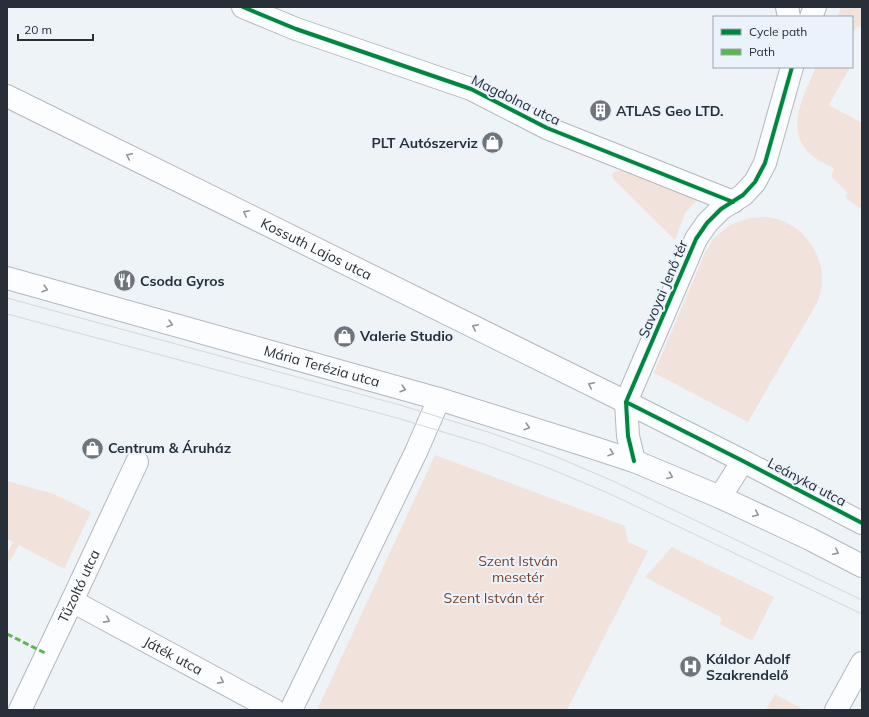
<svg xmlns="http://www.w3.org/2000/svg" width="869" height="717" font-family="Mulish,sans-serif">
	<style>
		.green { fill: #f2e2dc }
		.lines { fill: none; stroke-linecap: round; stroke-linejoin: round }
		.minor-casing { stroke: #b2b8be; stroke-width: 24 }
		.secondary-casing { stroke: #b2b8be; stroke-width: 24 }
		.minor { stroke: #fcfdfe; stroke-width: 22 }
		.secondary { stroke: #fcfdfe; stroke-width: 22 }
		.tram { stroke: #d5d7d9; stroke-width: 1 }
		.quiet { stroke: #58b947; stroke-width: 3; stroke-dasharray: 6 3; stroke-linecap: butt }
		.cycleway-casing { stroke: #eaf2fc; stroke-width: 6 }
		.cycleway { stroke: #00873e; stroke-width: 4 }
		.oneway { stroke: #92969b }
		.labels { text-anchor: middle; stroke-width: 4; stroke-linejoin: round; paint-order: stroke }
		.street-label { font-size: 14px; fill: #282f38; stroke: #eaf2fc }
		.poi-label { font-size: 14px; font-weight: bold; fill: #282f38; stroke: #eaf2fc; text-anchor: start }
		.park-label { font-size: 14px; fill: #7a4027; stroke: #eaf2fc }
	</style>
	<rect width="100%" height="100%" fill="#eef3f8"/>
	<path class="green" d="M841,7H862V28L857,26L852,35V17H837Z
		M816,67H850L829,105L862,123V210L846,198L847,192L832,177V173L834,168C828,165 821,162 815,158C781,133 804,96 816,67Z
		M615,171H621L699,198L685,213L675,240L614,180L612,175Z
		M768,217C773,218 779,219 783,221C808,231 825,259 822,286C821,291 819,296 818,301L748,422L654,373L705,253L713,239L730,225L749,218Z
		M435,455L625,526L628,542L648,551L567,710H321L318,708Z
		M7,481L54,494L91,512L64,569L19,545L10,561L7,560V554L13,542L7,539Z
		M672,547L774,597L752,641L720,624L722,618L645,577Z
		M775,694L804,710H766Z"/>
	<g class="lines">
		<defs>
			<g id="minor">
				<path d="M243,7L296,29L471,89L547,128L733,202"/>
				<path d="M787,7L789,17"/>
				<path d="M811,17L815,7"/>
				<path d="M634,461L628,436L626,402L696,239L707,223L721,209L743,195L755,182L765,163L792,67"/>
				<path d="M720,497L743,461"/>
				<path id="s1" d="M72,601L274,710"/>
				<path id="s2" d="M20,710L72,601L137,462"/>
				<path d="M291,710L416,452L439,399"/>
				<path d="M836,710L862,663"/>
			</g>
			<g id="secondary">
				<path id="s3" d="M7,96L626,402L743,461L862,523"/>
				<path id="s4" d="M7,278L439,399L588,446L634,461L720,497L810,539L862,566"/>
			</g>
		</defs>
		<use href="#minor" class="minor-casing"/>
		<use href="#secondary" class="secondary-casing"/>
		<use href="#minor" class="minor"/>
		<use href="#secondary" class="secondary"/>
		<path class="tram" d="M7,298L400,405L488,432L552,455L613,481L862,600
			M7,314L397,418L483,444L546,467L608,493L862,614"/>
		<path class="quiet" d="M7,634L47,654"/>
		<defs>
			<path id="cycleway" d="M243,7L296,29L471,89L547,128L733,202
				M626,402L743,461L862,523
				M634,461L628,436L626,402L696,239L707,223L721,209L743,195L755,182L765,163L792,67"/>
		</defs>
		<use href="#cycleway" class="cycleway-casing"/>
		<use href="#cycleway" class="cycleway"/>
	</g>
	<defs><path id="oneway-chevron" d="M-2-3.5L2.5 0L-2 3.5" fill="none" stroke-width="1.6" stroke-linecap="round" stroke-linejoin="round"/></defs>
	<g class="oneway">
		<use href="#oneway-chevron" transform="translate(129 156) rotate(-154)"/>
		<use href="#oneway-chevron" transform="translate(246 213) rotate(-154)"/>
		<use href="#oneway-chevron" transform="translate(45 289) rotate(16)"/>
		<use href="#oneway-chevron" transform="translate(170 324) rotate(16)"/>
		<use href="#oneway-chevron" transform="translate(475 327) rotate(-154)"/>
		<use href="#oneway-chevron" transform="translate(591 385) rotate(-154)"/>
		<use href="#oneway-chevron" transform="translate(403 389) rotate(16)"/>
		<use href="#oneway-chevron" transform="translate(527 427) rotate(17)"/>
		<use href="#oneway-chevron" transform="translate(611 453) rotate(19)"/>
		<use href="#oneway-chevron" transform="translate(670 476) rotate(22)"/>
		<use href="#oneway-chevron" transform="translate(756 514) rotate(25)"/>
		<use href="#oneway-chevron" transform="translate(836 552) rotate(27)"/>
		<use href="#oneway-chevron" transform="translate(107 620) rotate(28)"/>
		<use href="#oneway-chevron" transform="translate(221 681) rotate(28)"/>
	</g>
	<defs>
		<symbol id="building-disc" viewBox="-11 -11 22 22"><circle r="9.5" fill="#6d747b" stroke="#eaf2fc"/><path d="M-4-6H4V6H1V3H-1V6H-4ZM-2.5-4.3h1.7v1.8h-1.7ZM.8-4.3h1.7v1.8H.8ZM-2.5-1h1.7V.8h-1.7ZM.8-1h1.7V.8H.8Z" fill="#fff"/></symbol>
		<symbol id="shop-disc" viewBox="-11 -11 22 22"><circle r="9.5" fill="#6d747b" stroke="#eaf2fc"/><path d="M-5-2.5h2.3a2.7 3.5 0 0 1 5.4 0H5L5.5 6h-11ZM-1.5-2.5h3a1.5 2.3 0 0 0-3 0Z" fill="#fff"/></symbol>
		<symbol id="restaurant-disc" viewBox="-11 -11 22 22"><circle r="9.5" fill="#6d747b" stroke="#eaf2fc"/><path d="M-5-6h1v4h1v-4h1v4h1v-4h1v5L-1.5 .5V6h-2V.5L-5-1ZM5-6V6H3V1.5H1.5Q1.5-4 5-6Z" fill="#fff"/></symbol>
		<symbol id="hospital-disc" viewBox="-11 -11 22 22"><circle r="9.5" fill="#6d747b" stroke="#eaf2fc"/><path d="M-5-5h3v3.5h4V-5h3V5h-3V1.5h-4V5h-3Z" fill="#fff"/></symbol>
	</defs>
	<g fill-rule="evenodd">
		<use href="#building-disc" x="588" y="98" width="25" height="25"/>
		<use href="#shop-disc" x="480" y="130" width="25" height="25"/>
		<use href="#restaurant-disc" x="112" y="268" width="25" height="25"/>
		<use href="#shop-disc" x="332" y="324" width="25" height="25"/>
		<use href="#shop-disc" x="80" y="436" width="25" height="25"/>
		<use href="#hospital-disc" x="678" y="654" width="25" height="25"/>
	</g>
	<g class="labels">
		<g class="street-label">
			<text transform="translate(516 100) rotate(26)" y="5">Magdolna utca</text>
			<text dy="5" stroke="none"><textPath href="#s3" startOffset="345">Kossuth Lajos utca</textPath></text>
			<text transform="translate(663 289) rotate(-67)" y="5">Savoyai Jenő tér</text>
			<text dy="5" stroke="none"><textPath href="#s4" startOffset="327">Mária Terézia utca</textPath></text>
			<text transform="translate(807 482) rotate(28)" y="5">Leányka utca</text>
			<text dy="5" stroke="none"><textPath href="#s2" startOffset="137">Tűzoltó utca</textPath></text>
			<text dy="5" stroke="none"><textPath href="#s1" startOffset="115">Játék utca</textPath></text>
		</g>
		<g class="poi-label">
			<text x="616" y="116">ATLAS Geo LTD.</text>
			<text x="478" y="148" text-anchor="end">PLT Autószerviz</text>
			<text x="140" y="286">Csoda Gyros</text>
			<text x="360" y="341">Valerie Studio</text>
			<text x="108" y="453">Centrum &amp; Áruház</text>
			<text x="706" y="664">Káldor Adolf<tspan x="706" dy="16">Szakrendelő</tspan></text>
		</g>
		<g class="park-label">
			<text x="518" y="566">Szent István<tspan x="518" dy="16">mesetér</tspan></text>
			<text x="494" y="603">Szent István tér</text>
		</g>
	</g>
	<rect width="869" height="717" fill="none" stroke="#282f38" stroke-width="16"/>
	<rect x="713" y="16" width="140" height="52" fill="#eaf2fc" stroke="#9ca4ae"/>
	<rect x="721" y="29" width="20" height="6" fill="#00873e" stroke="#9ca4ae"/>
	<text x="749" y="36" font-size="12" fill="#282f38">Cycle path</text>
	<rect x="721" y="49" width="20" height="6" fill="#58b947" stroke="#9ca4ae"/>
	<text x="749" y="56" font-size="12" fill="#282f38">Path</text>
	<path d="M18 34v6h75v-6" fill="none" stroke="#282f38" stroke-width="2"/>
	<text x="24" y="34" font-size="12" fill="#282f38" stroke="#eaf2fc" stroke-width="3" paint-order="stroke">20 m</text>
</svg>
